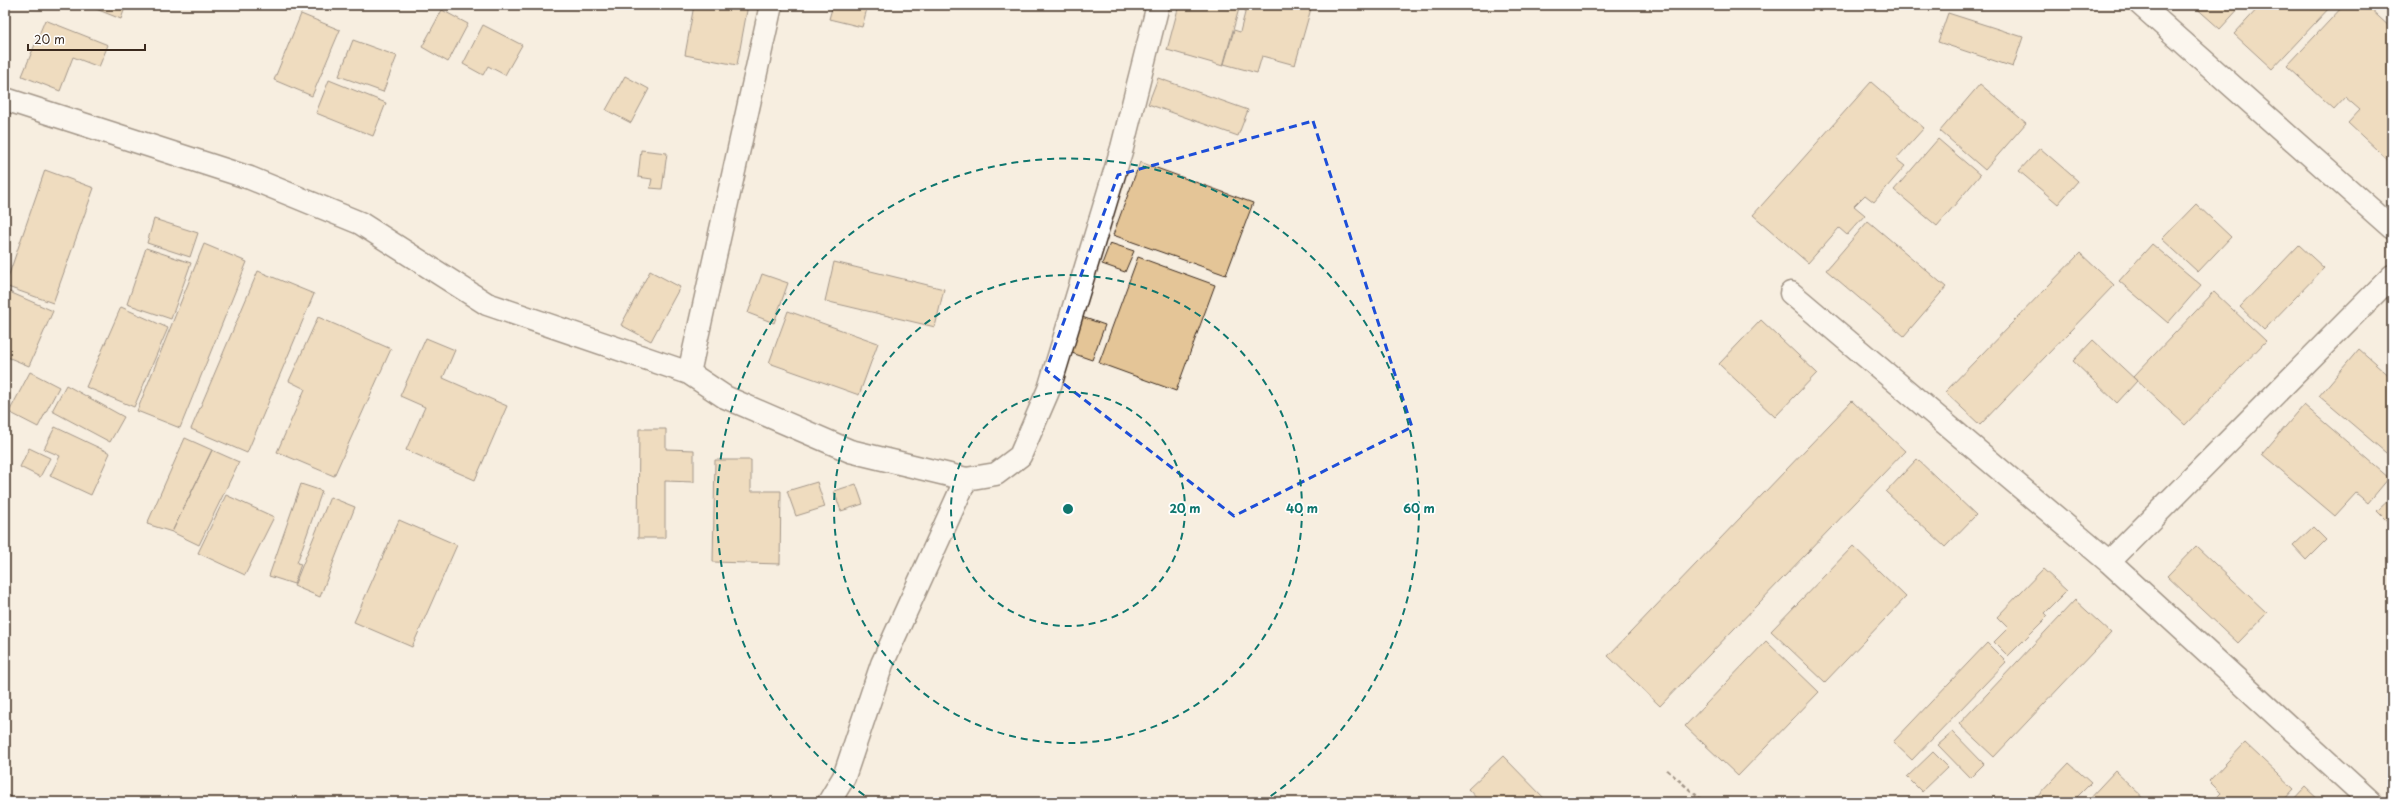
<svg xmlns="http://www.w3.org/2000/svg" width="2397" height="807" font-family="'Playpen Sans',sans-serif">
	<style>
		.building { fill: #e4c597; stroke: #3b2a1e }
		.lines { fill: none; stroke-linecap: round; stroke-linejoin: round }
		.street-casing { stroke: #3b2a1e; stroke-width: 25 }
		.path { stroke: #3b2a1e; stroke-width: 2.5; stroke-dasharray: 4 3; stroke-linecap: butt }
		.street { stroke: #fff; stroke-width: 22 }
		.marked { fill: none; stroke: #1d4ed8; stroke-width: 3; stroke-dasharray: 8 5; stroke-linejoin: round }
		.ring { fill: none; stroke: #0f766e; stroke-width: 2; stroke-dasharray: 7 5 }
		.centre { fill: #0f766e; stroke: #fff; stroke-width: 2 }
		.ring-label { font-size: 12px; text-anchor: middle; font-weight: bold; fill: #0f766e; stroke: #fff; stroke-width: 3.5; stroke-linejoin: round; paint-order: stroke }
	</style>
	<rect width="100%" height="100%" fill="#f7eee0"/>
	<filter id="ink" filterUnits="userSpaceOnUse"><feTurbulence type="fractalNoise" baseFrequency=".025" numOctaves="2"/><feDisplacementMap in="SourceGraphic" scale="8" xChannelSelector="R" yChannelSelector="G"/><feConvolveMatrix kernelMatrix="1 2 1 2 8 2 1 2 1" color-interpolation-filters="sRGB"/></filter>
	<g filter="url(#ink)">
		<path class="building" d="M86,5H126L121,19Z
			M694,5L707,8L708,5H748L737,65L685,55Z
			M833,5H868L862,27L829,19Z
			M1179,5H1240L1223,66L1167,50Z
			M1247,5L1275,7V5H1312L1295,65L1262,56L1257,73L1224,64L1234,30L1240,32Z
			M2193,5H2242L2220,29Z
			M2261,5H2330L2331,6L2272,69L2234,34Z
			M2344,5H2366L2392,29V164L2348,123L2360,110L2345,97L2334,109L2287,66Z
			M442,10L468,24L448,62L422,47Z
			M1948,13L2023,37L2013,67L1938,42Z
			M301,14L340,30L312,96L274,80Z
			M45,20L108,45L99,67L73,57L60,91L22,76Z
			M483,25L522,45L505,75L488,66L483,75L463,64Z
			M353,40L397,56L383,92L339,76Z
			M625,76L649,89L631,123L606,110Z
			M1158,78L1248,110L1238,136L1148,104Z
			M329,80L386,103L373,136L316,113Z
			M1871,82L1924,128L1896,159L1905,166L1874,202L1865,195L1854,206L1865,215L1847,235L1839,228L1808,263L1753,215Z
			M1980,84L2026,123L1985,170L1940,131Z
			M1938,139L1980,175L1937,226L1894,190Z
			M2040,148L2078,181L2058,204L2019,171Z
			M641,150L667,153L662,189L650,188L652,179L638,177Z
			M1140,162L1253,203L1226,275L1113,235Z
			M45,170L94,188L53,303L5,286Z
			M2196,204L2231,237L2198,272L2162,239Z
			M154,219L198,233L190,257L147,243Z
			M1868,221L1946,287L1904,336L1826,270Z
			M1110,243L1134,251L1125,272L1102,264Z
			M204,244L247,262L180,428L137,411Z
			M2152,244L2201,285L2168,323L2119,281Z
			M2299,245L2324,268L2264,330L2240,307Z
			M146,248L191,263L171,319L127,304Z
			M2080,253L2114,285L1980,425L1945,392Z
			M1138,257L1215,285L1176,391L1099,363Z
			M834,262L944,289L935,327L825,301Z
			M258,271L314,294L247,453L191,429Z
			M650,271L680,287L651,341L621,325Z
			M762,274L788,283L774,323L748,313Z
			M5,290L53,311L29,366L5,356Z
			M2214,292L2266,341L2185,425L2133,377Z
			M121,307L168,328L134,407L86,387Z
			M788,311L878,343L859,395L769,363Z
			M318,317L391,349L334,476L277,452L305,389L289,381Z
			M1082,317L1105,325L1092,360L1069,352Z
			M1761,320L1817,373L1775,417L1719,364Z
			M426,338L455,350L443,378L507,406L475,480L406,450L425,407L400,396Z
			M2093,340L2137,381L2117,403L2073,361Z
			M2359,349L2392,378V458L2319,396Z
			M30,372L59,387L38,427L9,412Z
			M66,385L124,417L110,442L52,411Z
			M1852,401L1905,451L1660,706L1608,656Z
			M2304,405L2389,478L2368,503L2356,493L2335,516L2262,454Z
			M55,427L110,453L91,495L50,476L60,456L44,449Z
			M639,429H666V449L694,450V482L665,481V538H638Z
			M185,438L212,450L172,532L147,524Z
			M29,448L50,458L40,477L20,467Z
			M212,450L239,462L199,545L172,532Z
			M1917,459L1976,515L1945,547L1886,492Z
			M715,460H751V491H781L780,564L713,562Z
			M817,482L825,507L796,516L787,491Z
			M301,484L322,491L297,563L301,564L294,584L269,576Z
			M856,484L863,504L841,511L834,491Z
			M226,495L274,517L245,575L198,553Z
			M330,497L355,507L320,597L294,586Z
			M2392,497V526L2377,511Z
			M399,520L457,545L412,647L354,622Z
			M2313,527L2326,540L2306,560L2293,546Z
			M1853,546L1906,597L1825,682L1771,631Z
			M2196,546L2267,613L2238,643L2167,576Z
			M2043,569L2067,591L2045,613L2048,616L2008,656L1994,642L2008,628L1997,617Z
			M2075,600L2111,633L1994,757L1959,724Z
			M1766,641L1819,692L1738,776L1685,726Z
			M1987,643L2006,662L1912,760L1893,742Z
			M1953,732L1984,764L1970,778L1938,745Z
			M2245,743L2294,789L2282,802H2212L2221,793L2209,781Z
			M1933,752L1948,767L1922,792L1907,777Z
			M1503,756L1548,802H1480L1468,789Z
			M2069,763L2091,783L2072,802H2036L2034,800Z
			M2115,771L2148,802H2086Z
			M2305,787L2321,802H2291Z
			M2199,796L2206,802H2193Z"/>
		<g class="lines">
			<defs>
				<path id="street" d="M2141,5L2392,228
					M5,99L250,178L360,223L487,304L689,373L725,397L850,451L966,479L996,474L1020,456L1049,389L1122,148L1158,5
					M1791,293L2109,562L2371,802
					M689,373L771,5
					M2109,562L2392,276
					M829,802L844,777L882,664L966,479"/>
			</defs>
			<use href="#street" class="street-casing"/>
			<path class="path" d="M1667,770L1704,802"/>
			<use href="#street" class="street"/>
		</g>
	</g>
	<path d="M0 0H2397V807H0ZM1313,121L1412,427L1234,516L1046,370L1118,175Z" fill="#f7eee0" fill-opacity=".55" fill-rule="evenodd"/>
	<path class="marked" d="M1313,121L1412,427L1234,516L1046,370L1118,175Z"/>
	<g class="ring">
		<circle cx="1068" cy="509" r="117"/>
		<circle cx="1068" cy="509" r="234"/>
		<path d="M874 802A351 351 0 1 1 1262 802"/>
	</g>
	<circle cx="1068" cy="509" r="6" class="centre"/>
	<g class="ring-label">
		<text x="1185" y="513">20 m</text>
		<text x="1302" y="513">40 m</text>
		<text x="1419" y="513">60 m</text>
	</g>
	<rect width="2397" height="807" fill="none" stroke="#fff" stroke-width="20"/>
	<rect x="10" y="10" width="2377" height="787" fill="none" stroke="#3b2a1e" stroke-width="1.5" filter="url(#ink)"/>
	<path d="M28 44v6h117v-6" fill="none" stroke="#3b2a1e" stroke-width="2"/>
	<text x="34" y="44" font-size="12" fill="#3b2a1e" stroke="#ffffff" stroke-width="3" paint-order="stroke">20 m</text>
</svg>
